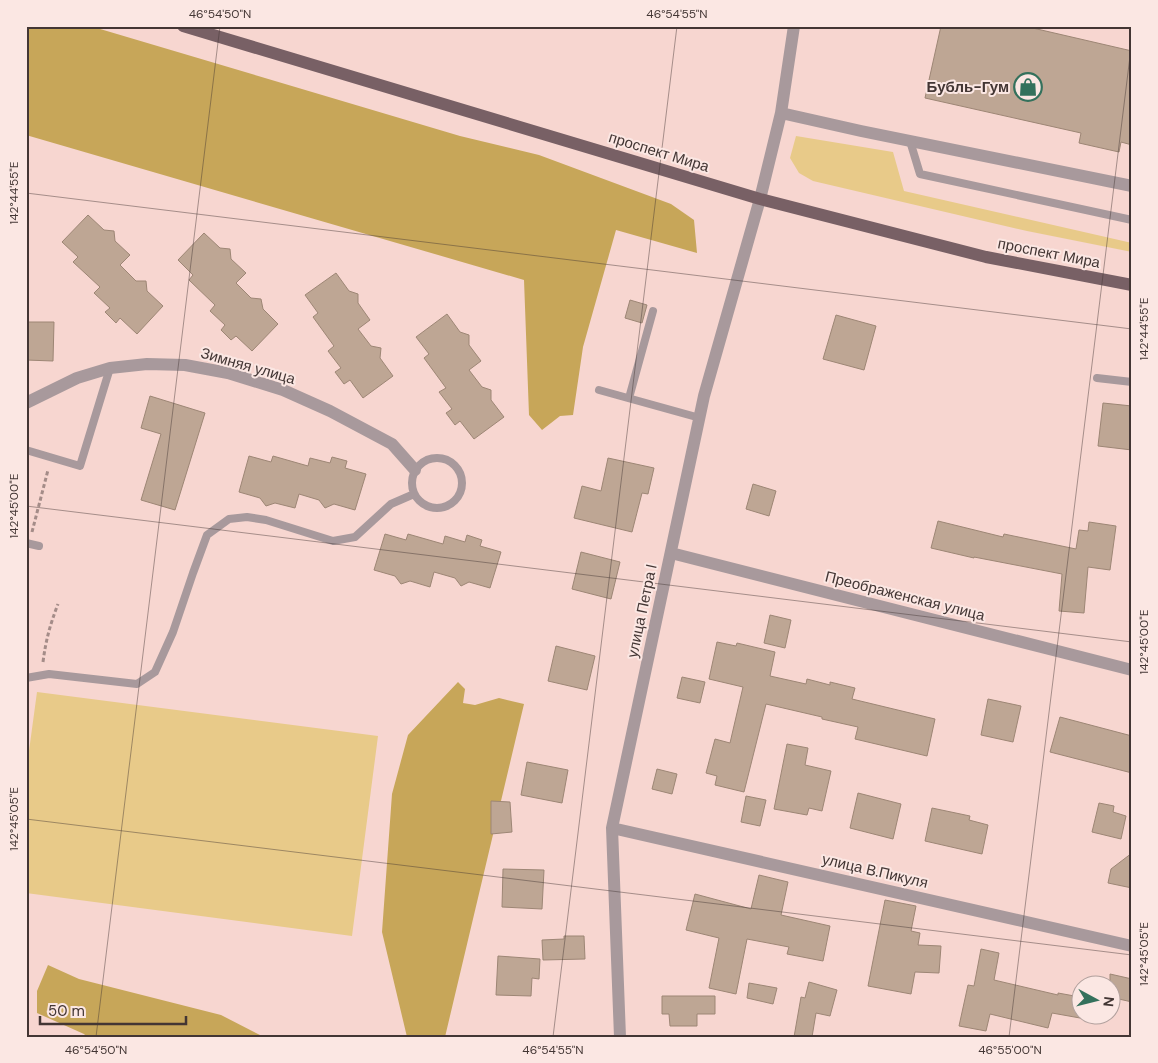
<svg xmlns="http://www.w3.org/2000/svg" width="1158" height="1063" font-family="'DM Sans',sans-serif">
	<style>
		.green { fill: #e8ca89 }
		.forest { fill: #c7a659 }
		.building { fill: #bea694; stroke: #9d8675 }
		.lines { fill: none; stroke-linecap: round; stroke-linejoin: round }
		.path { stroke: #a48c88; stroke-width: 3; stroke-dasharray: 4 2.5; stroke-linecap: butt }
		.lane { stroke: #a8999c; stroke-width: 8 }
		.street { stroke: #a8999c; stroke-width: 12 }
		.primary { stroke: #786065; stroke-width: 12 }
		.ticks { fill: none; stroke: #433634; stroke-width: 1; stroke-opacity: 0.45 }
		.labels { text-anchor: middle; stroke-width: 4; stroke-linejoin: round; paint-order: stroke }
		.poi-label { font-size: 15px; font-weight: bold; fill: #433634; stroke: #fbe7e3; text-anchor: end }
		.street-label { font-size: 15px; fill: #433634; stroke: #fbe7e3 }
		.neatline { fill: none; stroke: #433634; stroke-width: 2 }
		.ticks-label { font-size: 12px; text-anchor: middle; fill: #433634 }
	</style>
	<rect width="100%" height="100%" fill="#f7d6d0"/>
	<path class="green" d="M796,136L893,152L904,191L1132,243V252L1027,231L813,181L799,173L790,158Z
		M37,692L378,736L352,936L26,893V773Z"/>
	<path class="forest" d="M26,26H90L460,136L539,155L671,204L694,220L697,253L616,230L583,347L573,415L560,416L542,430L529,415L524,280L26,135Z
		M458,682L465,689L463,703L475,705L499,698L524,704L445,1037H407L382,932L392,794L408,735Z
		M48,965L79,979L221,1015L264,1037H87L84,1034L37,1013V991Z"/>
	<path class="building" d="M941,26H1024L1132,51V145L1121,142L1119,152L1079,143L1081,133L925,98Z
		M88,215L104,230L114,231L115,241L130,255L120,265L136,281H146L147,291L163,306L137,334L120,318L116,323L105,312L110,308L94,293L100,287L73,262L78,257L62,242Z
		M204,233L220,248L230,249L231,259L246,273L236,283L251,298L261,299L263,309L278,324L252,351L236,336L231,340L221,330L225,325L210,311L215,305L189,280L193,275L178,260Z
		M336,273L349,291L358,294V303L370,320L358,329L371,346L381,348L380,358L393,376L363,398L350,380L344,384L335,372L341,368L328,351L334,346L313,317L318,313L305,295Z
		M630,300L647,305L642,323L625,318Z
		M447,314L460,332L469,335V345L481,361L469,370L482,387L491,390V400L504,417L474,439L460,421L455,425L446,413L452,409L439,392L446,388L424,358L429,354L416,337Z
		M836,315L876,326L864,370L823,359Z
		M26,322H54L53,361L26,360Z
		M150,396L205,413L175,510L141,500L161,434L141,428Z
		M1103,403L1132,406V450L1098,446Z
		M249,456L271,462L273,456L308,466L310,458L330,463L332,457L347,461L345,468L366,474L355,510L334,504L325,508L319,500L299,494L295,508L275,503L266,506L260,498L239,492Z
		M608,458L654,468L648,494L642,493L632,532L574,518L582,486L601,491Z
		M753,484L776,491L769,516L746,509Z
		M938,521L1003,537L1004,534L1076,549L1079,530L1088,531L1089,522L1116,526L1110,570L1088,567L1084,613L1059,611L1062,574L974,557V558L931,548Z
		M385,534L406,540L408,534L443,544L445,536L465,542L467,535L482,540L480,546L501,552L490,588L469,582L461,586L455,578L434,572L430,587L410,581L401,584L395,576L374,570Z
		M581,552L620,562L611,599L572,589Z
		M770,615L791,620L785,648L764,643Z
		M717,642L736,646L737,643L775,652L770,676L806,684L807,679L830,685V682L855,688L852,699L935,719L927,756L855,739L858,727L822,719V717L766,704L744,792L715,785L717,776L706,773L715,739L730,743L743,687L709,679Z
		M556,646L595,656L587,690L548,681Z
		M682,677L705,682L700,703L677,698Z
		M988,699L1021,706L1013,742L981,735Z
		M1060,717L1132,736V773L1050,752Z
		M787,744L808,748L805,765L831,771L822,811L809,808L807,815L774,809Z
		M527,762L568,770L562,803L521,795Z
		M657,769L677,774L672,794L652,789Z
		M858,793L901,804L893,839L850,828Z
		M746,796L766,800L760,826L741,822Z
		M491,801L510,802L512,832L491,834Z
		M1099,803L1114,806L1113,812L1126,816L1121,839L1092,832Z
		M932,808L970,816L969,820L988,825L982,854L925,841Z
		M1132,853V888L1108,883L1111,869Z
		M503,869L544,870L542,909L502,907Z
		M759,875L788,882L781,915L830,926L823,961L787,954L789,947L747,939L736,994L709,988L719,938L686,930L695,894L751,909Z
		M885,900L916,906L911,931L920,933L918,945L941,946L939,973L915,972L911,994L868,986Z
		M564,936H584L585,959L543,960L542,940L564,939Z
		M981,949L999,953L994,980L1058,995V993L1080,997V1018L1052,1013L1048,1028L990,1014L986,1031L959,1026L968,985L974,986Z
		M498,956L540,959L539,979L532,978L531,996L496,995Z
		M1110,974L1132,979V1002L1110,997Z
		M809,982L837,990L830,1016L816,1013L812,1037H794L801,997L805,998Z
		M749,983L777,988L773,1004L747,998Z
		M662,996H715V1014H697V1026H670L669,1014H662Z"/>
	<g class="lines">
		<path class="path" d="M32,532L48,470
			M43,662C46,639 50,625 58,604"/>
		<path class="lane" d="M910,141L920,174L1132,220
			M1097,378L1132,382
			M599,390L700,418
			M629,398L653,311
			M26,450L80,466L110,368
			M412 483a25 25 0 1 1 50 0a25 25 0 1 1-50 0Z
			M26,543L39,546
			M26,678L49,674L137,684L155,672L173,632L193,573L207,535L229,519L247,517L266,520L333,541L355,537L391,504L414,494"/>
		<path class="street" d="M781,113L861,131L1132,186
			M26,403L77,378L110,368L147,364L185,365L228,373L283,390L330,411L392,444L415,470
			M671,553L1132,670
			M612,828L1132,946
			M620,1037L612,828L704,396L760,199L781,113L794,26"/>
		<path class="primary" d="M183,26L760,199L986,257L1132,285"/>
	</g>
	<path class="ticks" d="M26,193L1132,329M26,506L1132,642M26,819L1132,955M96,1037L220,26M553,1037L677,26M1009,1037L1132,40"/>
	<defs>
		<symbol id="shop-ring" viewBox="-11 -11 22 22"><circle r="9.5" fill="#fbe7e3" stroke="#34715c" stroke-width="1.5"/><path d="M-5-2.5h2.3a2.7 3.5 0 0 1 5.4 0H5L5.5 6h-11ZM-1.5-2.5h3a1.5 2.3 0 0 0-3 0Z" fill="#34715c"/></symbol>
	</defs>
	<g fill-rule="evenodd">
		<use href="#shop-ring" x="1012" y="71" width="32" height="32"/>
	</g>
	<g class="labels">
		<g class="poi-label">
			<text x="1009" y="92">Бубль-Гум</text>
		</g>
		<g class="street-label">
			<text transform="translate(659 152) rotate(17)" y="5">проспект Мира</text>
			<text transform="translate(1049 253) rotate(11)" y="5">проспект Мира</text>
			<text transform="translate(248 366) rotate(16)" y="5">Зимняя улица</text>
			<text transform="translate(905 596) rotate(14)" y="5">Преображенская улица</text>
			<text transform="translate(642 611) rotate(-78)" y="5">улица Петра I</text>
			<text transform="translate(875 871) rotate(13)" y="5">улица В.Пикуля</text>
		</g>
	</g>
	<rect width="1158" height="1063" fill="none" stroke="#fbe7e3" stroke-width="55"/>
	<g transform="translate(1096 1000) rotate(97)"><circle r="24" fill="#fbe7e3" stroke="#b1a09d"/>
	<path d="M0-4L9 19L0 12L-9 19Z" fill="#34715c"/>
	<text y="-8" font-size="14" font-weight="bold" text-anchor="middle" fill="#433634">N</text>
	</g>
	<path d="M40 1016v8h146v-8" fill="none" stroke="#433634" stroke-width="2.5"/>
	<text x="48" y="1016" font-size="15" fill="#433634" stroke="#fbe7e3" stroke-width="4" paint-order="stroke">50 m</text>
	<rect x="28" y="28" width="1102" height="1008" class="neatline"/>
	<g class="ticks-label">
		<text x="220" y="18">46°54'50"N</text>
		<text x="677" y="18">46°54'55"N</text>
		<text transform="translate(14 193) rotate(-90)" y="4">142°44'55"E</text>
		<text transform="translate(1144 329) rotate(-90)" y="4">142°44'55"E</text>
		<text transform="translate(14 506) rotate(-90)" y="4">142°45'00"E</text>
		<text transform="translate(1144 642) rotate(-90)" y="4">142°45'00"E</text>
		<text transform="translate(14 819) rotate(-90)" y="4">142°45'05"E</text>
		<text transform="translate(1144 954) rotate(-90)" y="4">142°45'05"E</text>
		<text x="96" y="1054">46°54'50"N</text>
		<text x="553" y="1054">46°54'55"N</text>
		<text x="1010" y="1054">46°55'00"N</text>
	</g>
</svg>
